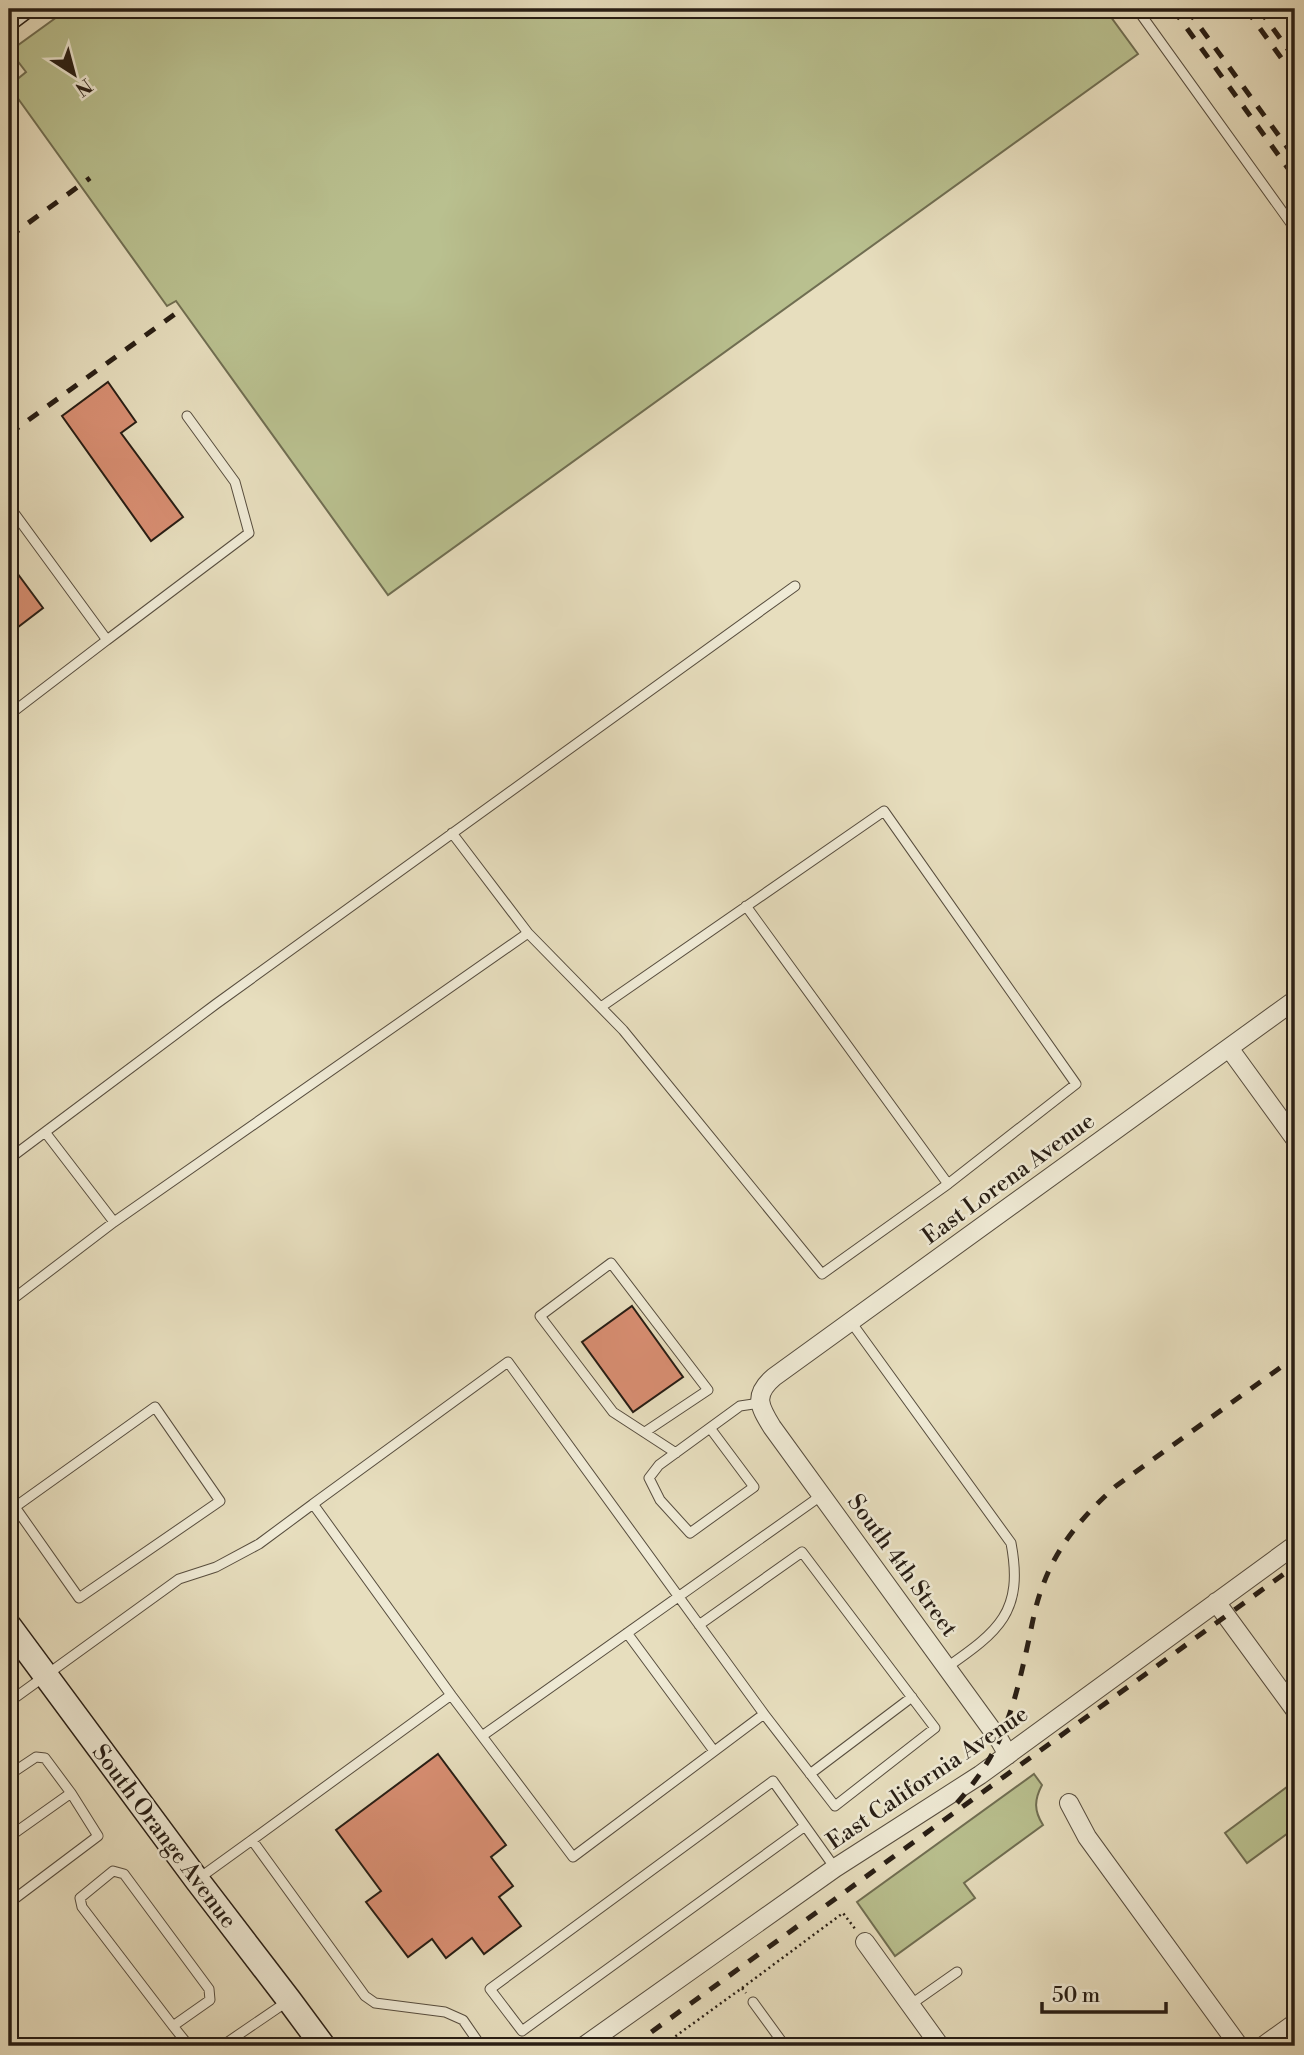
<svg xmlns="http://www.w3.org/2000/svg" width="1304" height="2055" font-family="'Libre Bodoni',serif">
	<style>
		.green { fill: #b9c08f; stroke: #706e52; stroke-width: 2 }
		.building { fill: #d88e72; stroke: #271d14; stroke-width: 2 }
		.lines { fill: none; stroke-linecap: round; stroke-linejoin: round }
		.lane-casing { stroke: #574d3e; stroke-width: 11 }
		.street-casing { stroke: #574d3e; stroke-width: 20 }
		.secondary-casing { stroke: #271d14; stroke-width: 27 }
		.path { stroke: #271d14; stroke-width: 2.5; stroke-dasharray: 2 3.5; stroke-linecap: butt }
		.lane { stroke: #efead5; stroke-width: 9 }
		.street { stroke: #efead5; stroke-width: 18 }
		.secondary { stroke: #efead5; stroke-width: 24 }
		.rail { stroke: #271d14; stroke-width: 5; stroke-dasharray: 12 12; stroke-linecap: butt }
		.labels { text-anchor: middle; stroke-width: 5; stroke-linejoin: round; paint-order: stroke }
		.street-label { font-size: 23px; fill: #271d14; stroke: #efead5 }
	</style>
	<rect width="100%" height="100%" fill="#e7debe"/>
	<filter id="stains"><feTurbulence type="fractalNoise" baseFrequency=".00286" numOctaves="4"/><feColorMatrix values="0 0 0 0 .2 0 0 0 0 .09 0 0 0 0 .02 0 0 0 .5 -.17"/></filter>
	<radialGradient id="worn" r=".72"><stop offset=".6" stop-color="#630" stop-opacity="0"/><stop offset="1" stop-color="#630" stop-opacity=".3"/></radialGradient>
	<path class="green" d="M68,9H1105L1138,54L388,595L176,301L167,306L9,86L26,72L10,51Z
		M1034,1774L1042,1785C1034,1800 1034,1811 1043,1825L964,1883L975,1898L895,1956L857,1902Z
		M1295,1781V1828L1247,1863L1225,1833Z"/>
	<path class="building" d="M108,382L136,422L121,433L183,517L151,541L62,416Z
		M9,562L43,608L9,634Z
		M632,1306L683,1377L633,1412L582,1342Z
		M438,1754L506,1845L491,1857L513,1886L499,1897L521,1926L484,1954L472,1938L446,1958L432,1939L408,1957L366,1902L381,1891L336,1830Z"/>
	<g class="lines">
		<defs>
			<path id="lane" d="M1137,9L1295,229
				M9,506L107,640L9,715
				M107,640L249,533L235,482L187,416
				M746,906L948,1184
				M528,933L623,1030L822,1274L948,1184L1076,1084L884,811L601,1007
				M45,1132L114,1222L528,933L452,833
				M9,1159L216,1004L795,586
				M9,1302L114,1222
				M851,1322L1011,1543C1024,1612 999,1631 946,1668
				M710,1428L754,1487L690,1533L660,1500L649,1478L659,1465L740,1406L760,1403
				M645,1432L708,1390L611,1263L540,1316L613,1412L676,1453
				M313,1504L508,1362L764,1714L573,1857L451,1695
				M9,1511L15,1507L155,1407L220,1501L79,1598L15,1507
				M699,1625L802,1552L935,1728L835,1806L764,1714
				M627,1633L714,1751
				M9,1702L179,1579L216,1567L259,1544L313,1504L451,1695L252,1840
				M482,1736L822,1495
				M810,1774L912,1697
				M9,1775L36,1757L45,1758L71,1793L98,1836L9,1903
				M805,1826L522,2031L490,1989L773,1781L835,1868
				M9,1837L71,1793
				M198,1879L252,1840L365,1996L375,2003L445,2012L463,2020L481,2046
				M753,2002L785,2046
				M910,2005L957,1972
				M173,2026L210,2000L209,1989L124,1874L113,1871L80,1898L82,1907L173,2026L189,2046
				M222,2046L288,2001"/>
			<path id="street" d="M1229,1048L1295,1139
				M1216,1602L1295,1710
				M1008,1755L1000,1741L772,1427C759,1406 753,1395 774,1377L1295,1000
				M1069,1803L1087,1837L1239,2046
				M865,1942L940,2046
				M584,2046L835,1868L980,1775L1295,1545
				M1263,2046L1295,2023"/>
			<path id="secondary" d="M9,18L21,9
				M9,1626L197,1880L289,2000L323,2046"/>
		</defs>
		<use href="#lane" class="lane-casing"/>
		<use href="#street" class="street-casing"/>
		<use href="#secondary" class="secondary-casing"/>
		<path class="path" d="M742,1988L843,1913L856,1930
			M662,2046L742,1988L746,1993"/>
		<use href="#lane" class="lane"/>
		<use href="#street" class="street"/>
		<use href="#secondary" class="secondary"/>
		<path class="rail" d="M1173,9L1295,178
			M1187,9L1295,158
			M1246,9L1295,77
			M1259,9L1295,59
			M9,237L90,178
			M9,434L175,314
			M957,1803C1002,1752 1013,1711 1027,1648C1032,1626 1035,1605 1043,1585C1058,1544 1084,1515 1116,1486L1295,1357
			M632,2046L1295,1566"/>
	</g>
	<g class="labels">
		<g class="street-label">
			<text transform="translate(1008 1178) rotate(-36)" y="8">East Lorena Avenue</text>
			<text transform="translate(903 1565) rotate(54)" y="8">South 4th Street</text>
			<text transform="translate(927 1777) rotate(-34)" y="8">East California Avenue</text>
			<text transform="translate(165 1836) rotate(53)" y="8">South Orange Avenue</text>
		</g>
	</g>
	<rect width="1304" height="2055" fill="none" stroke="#e7debe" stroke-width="35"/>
	<rect x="10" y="10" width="1283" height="2034" fill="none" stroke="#271d14" stroke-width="3.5"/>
	<rect x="18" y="18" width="1269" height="2020" fill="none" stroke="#271d14" stroke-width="2"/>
	<g transform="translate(74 74) rotate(144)" stroke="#efead5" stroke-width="5" paint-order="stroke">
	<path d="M0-5L12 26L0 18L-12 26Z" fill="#271d14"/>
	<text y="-10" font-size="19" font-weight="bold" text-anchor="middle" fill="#271d14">N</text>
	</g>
	<path d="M1042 2002v10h124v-10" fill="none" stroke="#271d14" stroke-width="3.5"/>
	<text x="1052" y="2002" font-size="21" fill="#271d14" stroke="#efead5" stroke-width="5" paint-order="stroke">50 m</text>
	<rect width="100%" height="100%" filter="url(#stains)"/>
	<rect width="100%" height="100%" fill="url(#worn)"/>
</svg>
